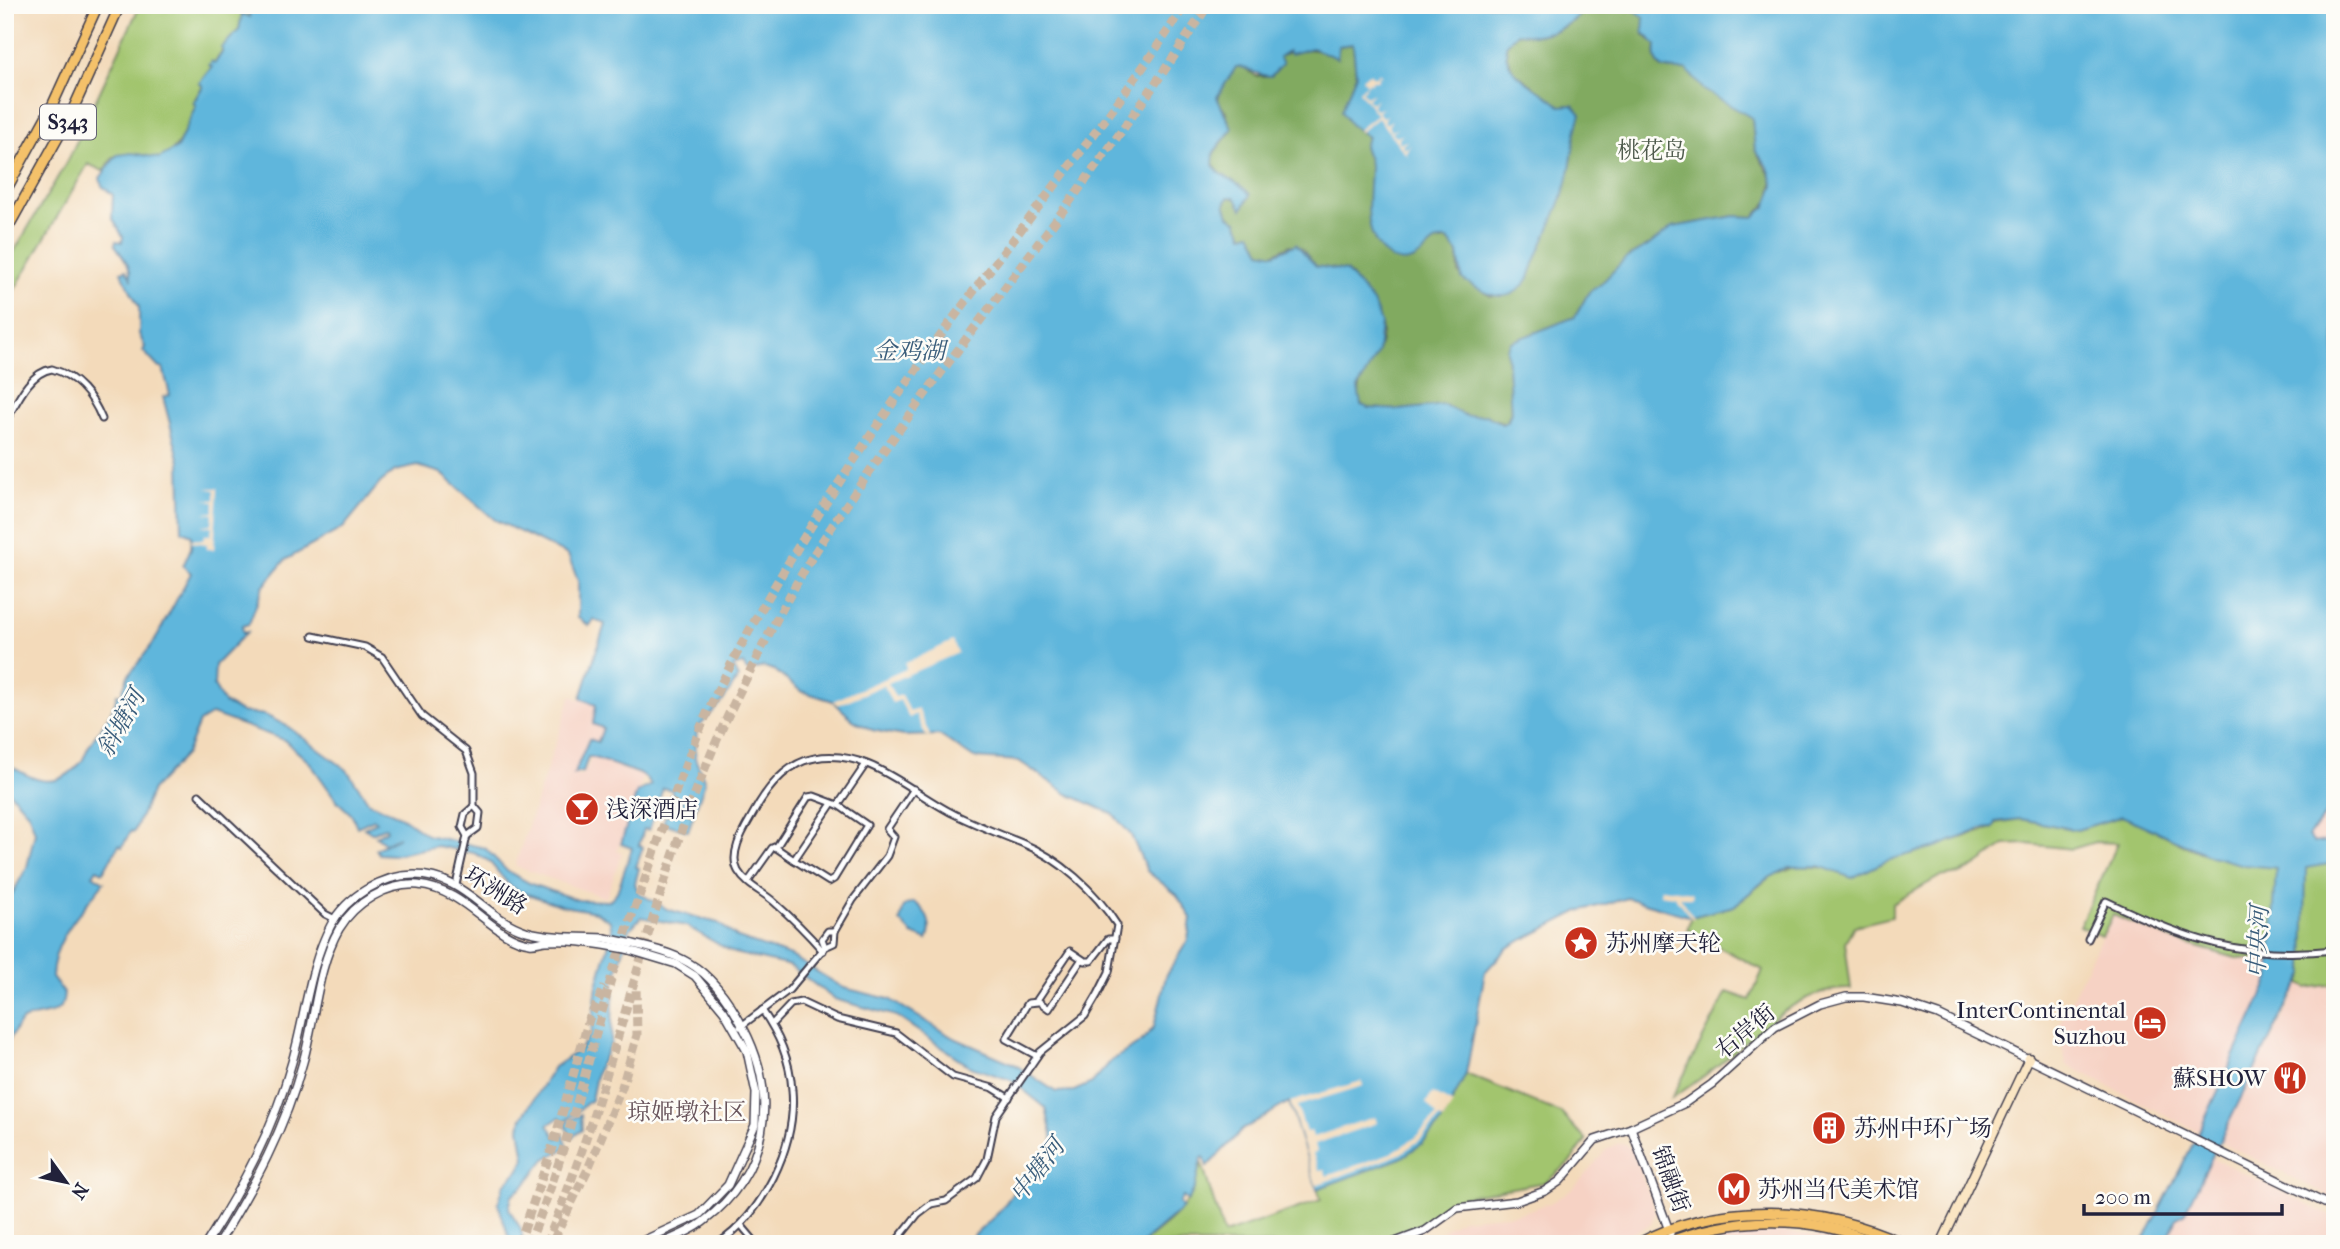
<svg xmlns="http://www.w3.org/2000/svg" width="2340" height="1249" font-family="'IM FELL French Canon','Noto Serif SC',serif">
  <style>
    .built { fill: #f6d2c4 }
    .green { fill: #a2c56e; stroke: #627454; stroke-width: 2 }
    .forest { fill: #81aa61; stroke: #52664e; stroke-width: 2 }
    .water { fill: #5fb6dc; stroke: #406c8c; stroke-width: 2; fill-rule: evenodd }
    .pier { fill: #f3daba }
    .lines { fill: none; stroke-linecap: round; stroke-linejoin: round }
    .primary-tunnel { stroke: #c9b5a1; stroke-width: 9; stroke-dasharray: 9 4.5; stroke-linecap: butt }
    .minor-casing { stroke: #413e4e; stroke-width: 9 }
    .tertiary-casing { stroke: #413e4e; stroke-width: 10 }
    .secondary-casing { stroke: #413e4e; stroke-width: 11 }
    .primary-casing { stroke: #413e4e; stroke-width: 12 }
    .minor { stroke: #fff; stroke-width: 5 }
    .tertiary { stroke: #fff; stroke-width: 7 }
    .secondary { stroke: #fbe6c3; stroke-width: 8 }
    .primary { stroke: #f4c16a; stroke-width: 9 }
    .tertiary-bridge-casing { stroke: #413e4e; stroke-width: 10; stroke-linecap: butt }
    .tertiary-bridge { stroke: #fff; stroke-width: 7 }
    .labels { text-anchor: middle; stroke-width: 5; stroke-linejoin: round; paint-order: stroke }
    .shield { fill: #fdfcf7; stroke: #646373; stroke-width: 2 }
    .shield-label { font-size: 21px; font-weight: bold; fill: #22223b }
    .park-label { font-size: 23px; fill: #4f5b4d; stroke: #fdfcf7 }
    .poi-label { font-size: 23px; fill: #22223b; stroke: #fdfcf7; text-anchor: start }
    .street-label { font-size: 23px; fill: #22223b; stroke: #fdfcf7 }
    .water-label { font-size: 24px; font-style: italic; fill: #3a5d7b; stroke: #fdfcf7 }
    .neighbourhood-label { font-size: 24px; fill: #69555c; stroke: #fdfcf7 }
  </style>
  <rect width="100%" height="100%" fill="#fdfcf7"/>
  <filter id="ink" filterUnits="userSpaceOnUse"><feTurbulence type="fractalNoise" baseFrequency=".0143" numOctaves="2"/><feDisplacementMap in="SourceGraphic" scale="14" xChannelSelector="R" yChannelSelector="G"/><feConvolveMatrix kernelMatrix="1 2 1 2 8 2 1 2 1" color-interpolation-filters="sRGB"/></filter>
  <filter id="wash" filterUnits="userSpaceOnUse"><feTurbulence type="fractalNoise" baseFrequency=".00686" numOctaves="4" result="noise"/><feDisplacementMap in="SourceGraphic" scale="28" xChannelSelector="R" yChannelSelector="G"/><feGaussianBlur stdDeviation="1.57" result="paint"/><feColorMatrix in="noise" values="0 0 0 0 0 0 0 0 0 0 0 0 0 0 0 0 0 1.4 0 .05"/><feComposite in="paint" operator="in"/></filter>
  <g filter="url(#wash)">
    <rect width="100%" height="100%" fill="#f3daba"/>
    <!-- built -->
    <g class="built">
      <polygon points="571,696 596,705 592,724 602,728 598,741 588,738 573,774 579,776 584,773 592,758 643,777 617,851 622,853 606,898 515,866"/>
      <polygon points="2330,809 2335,811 2335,840 2311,843 2309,834"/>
      <polygon points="2112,915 2197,947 2236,958 2271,961 2270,980 2259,1007 2199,1132 2067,1065 2057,1029"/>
      <polygon points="2300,984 2308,988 2335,984 2335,1199 2219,1141"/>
      <polygon points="1617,1144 1625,1144 1633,1152 1655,1211 1651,1224 1611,1244 1428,1244 1448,1227 1463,1219 1517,1214 1550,1203 1573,1189 1606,1150"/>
      <polygon points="2211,1157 2335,1218 2335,1244 2165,1244 2178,1217 2184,1214"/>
      <polygon points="1776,1232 1808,1235 1846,1244 1708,1244 1745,1235"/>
    </g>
    <!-- green -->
    <g class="green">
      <path d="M140 5H247L251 17 247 19 242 14 239 30 222 48 223 50 200 84 203 85 193 103 196 104C190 121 180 155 157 158 141 160 135 152 113 157L103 171 88 164 5 306V267L69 158Z"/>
      <path d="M2122 816C2143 822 2162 835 2181 844 2231 867 2281 871 2335 863V984L2308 988 2300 984 2304 975 2271 961 2236 958 2179 942 2113 915 2102 936 2079 926 2118 843 2095 842 2072 849 2027 844 2005 845 1975 866 1960 874 1939 877 1892 904V917L1854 926 1845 942 1851 989C1801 988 1764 1026 1729 1056 1711 1072 1692 1085 1672 1098L1727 992 1750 1000 1763 970 1687 930 1691 917 1734 906 1771 876 1797 866 1829 868 1852 878 1886 861 1994 828 1996 823 2021 819 2077 830Z"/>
      <path d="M1466 1074 1561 1113 1586 1140 1571 1161 1546 1182 1461 1197 1422 1224 1366 1244H1141C1160 1229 1183 1213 1193 1191 1198 1181 1195 1174 1202 1164L1224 1234 1321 1200 1315 1181 1443 1119Z"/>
    </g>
    <!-- forest -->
    <path class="forest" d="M1586 5C1608 5 1628 2 1644 17V35L1656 45C1652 73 1667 70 1687 70 1707 94 1730 99 1752 118L1755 150 1773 180 1770 200 1754 217 1735 216 1673 227 1648 246 1629 256 1600 285 1589 292 1575 317 1511 342 1507 349 1511 412 1506 423 1480 415 1466 416 1444 405 1399 410 1366 408 1360 403C1351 362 1412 349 1362 292 1356 285 1354 277 1346 271L1316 266 1301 248 1290 245 1271 255 1261 251 1251 233 1243 235 1237 221 1229 216 1225 204 1229 197 1237 199 1242 209 1250 195C1239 180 1220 180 1212 162L1214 153 1231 131 1226 111 1217 102 1219 92 1236 67 1242 66 1256 76H1271L1283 63 1279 57C1298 45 1317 48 1337 58L1338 46 1353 44 1356 75 1341 111 1350 124 1368 137 1364 145C1365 152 1370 159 1370 166 1370 197 1362 231 1387 255L1413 260 1434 242 1448 240 1458 253 1459 274 1490 296 1510 294 1525 284 1562 197 1571 163 1574 130 1580 116 1571 105 1560 106 1513 71 1507 57 1506 45 1517 33C1524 33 1528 35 1534 35 1553 34 1579 23 1586 5Z"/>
    <!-- water -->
    <g class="water">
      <path d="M247 5H1586C1579 22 1552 34 1534 35 1528 35 1524 33 1517 33L1506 45C1502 77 1542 88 1560 106L1573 105 1581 114C1573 136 1573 159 1567 182 1558 215 1539 245 1529 278 1508 309 1487 294 1462 279L1458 253 1448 240C1430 237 1427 255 1412 260 1402 264 1394 261 1386 255 1360 232 1370 195 1370 166 1370 158 1365 152 1364 145L1368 137 1350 124 1341 111 1356 75 1353 44 1338 46 1337 58 1312 48 1290 54 1288 51 1279 57 1283 63 1271 76C1254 76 1246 65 1236 67L1217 97C1218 101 1229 121 1232 129L1214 152 1213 165C1222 180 1241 181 1250 195L1242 209 1235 197H1228L1225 204 1229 216 1237 221 1243 235 1251 233 1261 251 1275 254 1296 244 1316 266 1346 271 1373 302 1381 323 1378 352 1358 388 1361 405 1369 408 1399 410 1444 405 1466 416 1486 415 1502 424 1508 421 1511 412 1507 349 1511 342 1575 317 1589 292 1600 285 1625 259 1648 246 1673 227 1735 216 1754 217 1766 207 1774 186 1768 167 1755 150 1752 118 1704 90 1687 70C1667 70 1653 73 1656 45L1643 32 1644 17 1626 5H2335V811L2330 809 2308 836 2314 843 2335 840V863L2306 868 2304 975 2281 1016 2184 1214 2177 1218 2165 1244H2142L2199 1132 2270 979 2276 868 2244 865 2211 856 2122 816 2077 830 2021 819 1996 822 1994 828 1982 829 1939 846 1886 861 1852 878 1819 866 1790 867 1765 880 1734 906 1691 917 1628 898 1579 911 1507 948 1485 972 1466 1074 1441 1123 1423 1143 1401 1158 1317 1189 1289 1102 1242 1130 1207 1167 1204 1157 1201 1159 1195 1187 1188 1201 1183 1197 1179 1203 1183 1208 1141 1244H965L999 1212 1018 1186 1052 1161 1055 1149 1046 1108 1011 1080 971 1067 896 1016 834 999 790 966 734 953 686 926 641 917 630 929 614 982 611 1043 597 1071 591 1100 564 1122 560 1117 548 1125 557 1138 563 1134 568 1147 545 1159 524 1186 512 1195 509 1209 521 1229 523 1241 511 1244 498 1203 504 1185 518 1171 525 1159 520 1128 522 1118 554 1067 580 1049 591 1033 597 985 612 933 610 921 596 912 563 906 521 892 508 884 489 861 474 853 437 846 393 855 379 854 376 849 399 837 385 843 376 836 387 830 386 827 372 833 364 828 376 822 374 819 357 827 352 815 337 801 310 763 284 740 212 714 199 722 186 754 152 790 134 832 131 831 122 847 119 845 103 872 97 869 93 875 104 882C82 911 53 938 52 977L64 993C63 1021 38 1011 21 1021L7 1043 5 1065V907L27 867 35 832 29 814 5 787V762C33 781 56 793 82 761 85 756 86 751 89 746 99 729 114 714 117 694L121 695 128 676 154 642 191 573 183 566 191 548 192 535 182 531 180 462 163 397 170 395 163 368H159L143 351 145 347 139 334V307L121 272 126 270 131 278C131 264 122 256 115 245L116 241 122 242 123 237 112 217 113 195 102 186 100 178 117 155 132 153 159 158 177 148 196 105 193 103 203 86 199 83 212 67 209 65 212 61 215 63 223 51 221 48 239 30 242 14 250 17ZM418 466 441 473 495 520 568 555 578 581V617L589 626 594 620 605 624 581 698 596 705 593 724 603 728 598 742 589 739 574 774 583 772 588 757H592L643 775 651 785 637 792 621 844 632 848 617 892 609 901 578 900 531 884 507 871 485 848 427 835 400 816 369 803 347 770 287 726 265 715 241 712 224 703 214 686 215 665 247 632 243 633 242 626 249 624 263 587 285 560 343 528 380 483 395 471ZM743 664 747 671 764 667 774 670 801 691 833 701 853 720 872 730 903 736 939 735 974 758 1019 761 1068 794 1113 814 1131 835 1147 871 1177 895 1191 918 1188 940 1166 976 1154 1027 1141 1042 1111 1061 1092 1083 1074 1091 1056 1092 1014 1064 952 1037 889 999 844 988 791 956 738 938 718 923 669 910 639 893 635 884 639 868 636 867 643 847 639 845 644 829 649 830 663 788 672 790V796L683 800 678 812 668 809 663 823 688 831 705 782 695 758 697 729 723 701 738 678 733 667Z"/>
      <path d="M914 902C927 910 934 926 927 940L912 934 900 921 904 906Z"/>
      <polygon points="581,1114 582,1130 571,1138 565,1124"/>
    </g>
    <!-- pier -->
    <g class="pier">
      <polygon points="1369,73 1374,77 1379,73 1382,77 1378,75 1378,80 1372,80 1372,84 1369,82 1362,92 1366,96 1373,94 1367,99 1371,103 1377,99 1372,105 1376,110 1383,108 1378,112 1382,117 1388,115 1383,119 1386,124 1392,120 1388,126 1391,131 1398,128 1392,133 1396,137 1403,135 1398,139 1400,143 1408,141 1402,145 1404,149 1411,145 1406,151 1408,157 1378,118 1360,132 1358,130 1377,115 1359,91 1367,84 1362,79"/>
      <polygon points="206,488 218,488 214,549 207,549 207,544 192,542 192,539 203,540 204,535 211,535 212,526 201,526 212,524 213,514 203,513 214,512 214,502 205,499 215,500 215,490"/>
      <polygon points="953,641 958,653 888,683 895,697 902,695 910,712 918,709 930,736 926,736 916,714 909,718 900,700 892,703 883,685 838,705 833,701 906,669 905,663"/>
      <polygon points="1661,888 1692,892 1693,897 1679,897 1694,918 1692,919 1674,896 1660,894"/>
      <polygon points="1362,1081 1363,1086 1297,1106 1306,1132 1311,1131 1313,1137 1375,1117 1377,1123 1315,1144 1317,1152 1313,1154 1319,1170 1324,1169 1327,1176 1391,1153 1415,1138 1437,1116 1426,1103 1433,1093 1453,1104 1443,1120 1440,1118 1420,1140 1400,1154 1316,1185 1290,1102"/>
    </g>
  </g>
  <g filter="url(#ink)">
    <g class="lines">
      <!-- primary-tunnel -->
      <g class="primary-tunnel">
        <polyline points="554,1239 588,1169 622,1087 637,1035 636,986"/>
        <polyline points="519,1244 554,1142 589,1019 605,987"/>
        <path d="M529 1244C566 1155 587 1064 613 972 624 936 638 900 650 865 670 807 690 747 717 692 772 582 840 478 911 377 999 251 1101 135 1185 5"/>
        <path d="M546 1244C624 1062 652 863 742 687 766 639 792 588 821 543 942 358 1088 191 1208 5"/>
      </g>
      <!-- minor casing -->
      <g class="minor-casing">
        <g id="minor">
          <path d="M5 423C16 404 29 372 52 369 77 376 93 397 102 419"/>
          <polyline points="313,636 365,647 382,657 422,716 466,751 474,773 474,806 480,813 478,828 467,836"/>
          <polyline points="199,795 325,914 335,919"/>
          <polyline points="775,847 794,860 831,805"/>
          <polyline points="794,860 829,882 834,879 867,825 838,805"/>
          <polyline points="748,882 772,848 777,846 808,797 814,796 838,805 866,764"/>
          <polyline points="456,885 467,836 462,827 465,814 474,806"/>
          <path d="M2088 939 2106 901C2187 940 2243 960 2335 950"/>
          <polyline points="825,947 822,939 828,931 835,931"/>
          <path d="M823 951C808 934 791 917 774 902 763 892 746 885 738 871 728 853 745 828 754 812 767 788 786 763 815 758 868 748 910 792 954 814 976 825 999 834 1022 843 1059 858 1096 892 1117 925L1109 972 1098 994 1085 1016 1040 1052 996 1116 987 1159 977 1178 946 1201 931 1204 918 1214 894 1244"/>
          <polyline points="1082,959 1049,1009 1037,1000 1070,951 1085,961 1091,961 1108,939 1115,939"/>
          <polyline points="772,1024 791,1004 801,1002 837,1019 896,1033 953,1077 993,1088 1009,1098"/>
          <polyline points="740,1027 789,990 825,947 834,943 835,931 853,900 887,856 894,837 887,829 914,789"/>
          <polyline points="1037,1056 1006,1039 1028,1003 1038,1002"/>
          <polyline points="741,1225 757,1244"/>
          <path d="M717 1244C763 1214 797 1146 792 1090 790 1059 779 1035 762 1010"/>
        </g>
      </g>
      <!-- tertiary casing -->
      <g class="tertiary-casing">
        <g id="tertiary">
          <path d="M629 943C650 948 670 952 689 963 712 976 731 1004 743 1027 780 1097 768 1173 703 1222 690 1232 675 1237 660 1244"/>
          <polyline points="626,949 676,964 695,976 724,1011 747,1051 756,1093 755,1125 728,1185 699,1215 636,1244"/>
          <polyline points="1631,1128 1670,1233"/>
          <path d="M206 1244C242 1187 274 1128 292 1062 305 1018 309 966 331 925 346 897 382 875 414 875 465 875 484 918 526 931 551 938 579 937 605 938"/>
          <path d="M218 1244C254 1186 285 1129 303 1062 315 1020 317 967 339 929 355 902 387 883 418 885 468 890 491 938 530 943 535 944 541 941 546 941 564 940 586 942 604 945"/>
          <polyline points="1390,1244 1425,1231 1457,1208 1517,1201 1545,1191 1560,1181 1595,1140 1631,1128 1685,1103 1712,1084 1775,1027 1820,1004 1846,997 1864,997 1902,1003 1938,1015 2335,1208"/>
        </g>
      </g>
      <!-- secondary casing -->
      <g class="secondary-casing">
        <polyline id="secondary" points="1941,1244 2029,1058"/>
      </g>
      <!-- primary casing -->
      <g class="primary-casing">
        <g id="primary">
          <polyline points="5,192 52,106 98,5"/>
          <polyline points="5,233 70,116 120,5"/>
          <polyline points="5,1241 9,1244"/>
          <path d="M1637 1244C1721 1199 1820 1205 1905 1244"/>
          <path d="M1663 1244C1731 1216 1810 1213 1878 1244"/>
        </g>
      </g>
      <!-- minor -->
      <use href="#minor" class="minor"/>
      <!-- tertiary -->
      <use href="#tertiary" class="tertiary"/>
      <!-- secondary -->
      <use href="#secondary" class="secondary"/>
      <!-- primary -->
      <use href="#primary" class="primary"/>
      <!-- tertiary-bridge casing -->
      <g class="tertiary-bridge-casing">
        <g id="tertiary-bridge">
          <polyline points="605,938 629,943"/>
          <polyline points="604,945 626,949"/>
        </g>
      </g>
      <!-- tertiary-bridge -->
      <use href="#tertiary-bridge" class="tertiary-bridge"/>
    </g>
  </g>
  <!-- icons -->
  <defs>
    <g id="bar-disc" transform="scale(1.75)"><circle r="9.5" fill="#c8321e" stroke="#fdfcf7"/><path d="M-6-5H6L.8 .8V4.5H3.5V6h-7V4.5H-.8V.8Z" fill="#fff"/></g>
    <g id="sight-disc" transform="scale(1.75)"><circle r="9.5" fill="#c8321e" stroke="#fdfcf7"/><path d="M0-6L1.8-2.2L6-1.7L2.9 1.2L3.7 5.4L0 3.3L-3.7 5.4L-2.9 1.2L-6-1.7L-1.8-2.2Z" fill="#fff"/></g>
    <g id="hotel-disc" transform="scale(1.75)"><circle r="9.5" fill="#c8321e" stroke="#fdfcf7"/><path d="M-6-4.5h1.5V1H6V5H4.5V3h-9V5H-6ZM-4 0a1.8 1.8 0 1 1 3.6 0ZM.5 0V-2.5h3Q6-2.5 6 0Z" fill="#fff"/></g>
    <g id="restaurant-disc" transform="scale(1.75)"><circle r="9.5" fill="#c8321e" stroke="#fdfcf7"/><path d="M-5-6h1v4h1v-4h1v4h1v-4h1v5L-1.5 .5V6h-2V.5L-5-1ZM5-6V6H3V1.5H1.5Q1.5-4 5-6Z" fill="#fff"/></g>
    <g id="building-disc" transform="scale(1.75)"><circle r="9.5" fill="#c8321e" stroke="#fdfcf7"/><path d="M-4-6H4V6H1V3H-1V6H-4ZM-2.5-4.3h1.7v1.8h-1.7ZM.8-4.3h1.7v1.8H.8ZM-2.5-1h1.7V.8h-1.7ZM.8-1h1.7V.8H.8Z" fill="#fff"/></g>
    <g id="metro-disc" transform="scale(1.75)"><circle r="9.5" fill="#c8321e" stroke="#fdfcf7"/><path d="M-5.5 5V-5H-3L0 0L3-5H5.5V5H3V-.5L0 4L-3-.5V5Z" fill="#fff"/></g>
  </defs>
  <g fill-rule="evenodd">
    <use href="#bar-disc" x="582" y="809"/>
    <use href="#sight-disc" x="1581" y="943"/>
    <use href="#hotel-disc" x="2150" y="1023"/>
    <use href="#restaurant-disc" x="2290" y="1078"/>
    <use href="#building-disc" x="1829" y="1128"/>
    <use href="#metro-disc" x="1734" y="1189"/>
  </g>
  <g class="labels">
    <!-- shield labels -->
    <rect class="shield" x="40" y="104.5" width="56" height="35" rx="5"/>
    <g class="shield-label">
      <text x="68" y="129">S343</text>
    </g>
    <!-- park labels -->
    <g class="park-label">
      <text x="1652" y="158">桃花岛</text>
    </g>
    <!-- poi labels -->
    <g class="poi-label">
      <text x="606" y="817">浅深酒店</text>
      <text x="1606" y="951">苏州摩天轮</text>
      <text x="2126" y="1018" text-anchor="end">InterContinental<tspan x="2126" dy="26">Suzhou</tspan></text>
      <text x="2266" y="1086" text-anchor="end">蘇SHOW</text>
      <text x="1854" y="1136">苏州中环广场</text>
      <text x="1758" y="1197">苏州当代美术馆</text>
    </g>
    <!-- street labels -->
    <g class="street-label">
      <text transform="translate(496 890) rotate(32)" y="8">环洲路</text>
      <text transform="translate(1745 1031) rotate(-40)" y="8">右岸街</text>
      <text transform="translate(1671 1179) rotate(70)" y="8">锦融街</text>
    </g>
    <!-- water labels -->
    <g class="water-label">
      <text x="909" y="359">金鸡湖</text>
      <text transform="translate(121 723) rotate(-61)" y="8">斜塘河</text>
      <text transform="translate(2258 942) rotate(-87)" y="8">中央河</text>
      <text transform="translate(1037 1170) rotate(-52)" y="8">中塘河</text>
    </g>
    <!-- neighbourhood labels -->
    <g class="neighbourhood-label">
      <text x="687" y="1120">琼姬墩社区</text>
    </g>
  </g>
  <!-- margin -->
  <rect width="2340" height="1249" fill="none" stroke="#fdfcf7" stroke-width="28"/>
  <!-- north arrow -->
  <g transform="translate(66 1182) rotate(123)" stroke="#fdfcf7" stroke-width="5" paint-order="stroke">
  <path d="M0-5L12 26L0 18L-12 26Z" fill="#22223b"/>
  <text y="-10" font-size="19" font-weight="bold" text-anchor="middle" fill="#22223b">N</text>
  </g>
  <!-- scale -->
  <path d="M2084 1204v10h198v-10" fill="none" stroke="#22223b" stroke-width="3.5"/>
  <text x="2095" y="1204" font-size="21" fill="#22223b" stroke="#fdfcf7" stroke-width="5" paint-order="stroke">200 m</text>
</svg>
